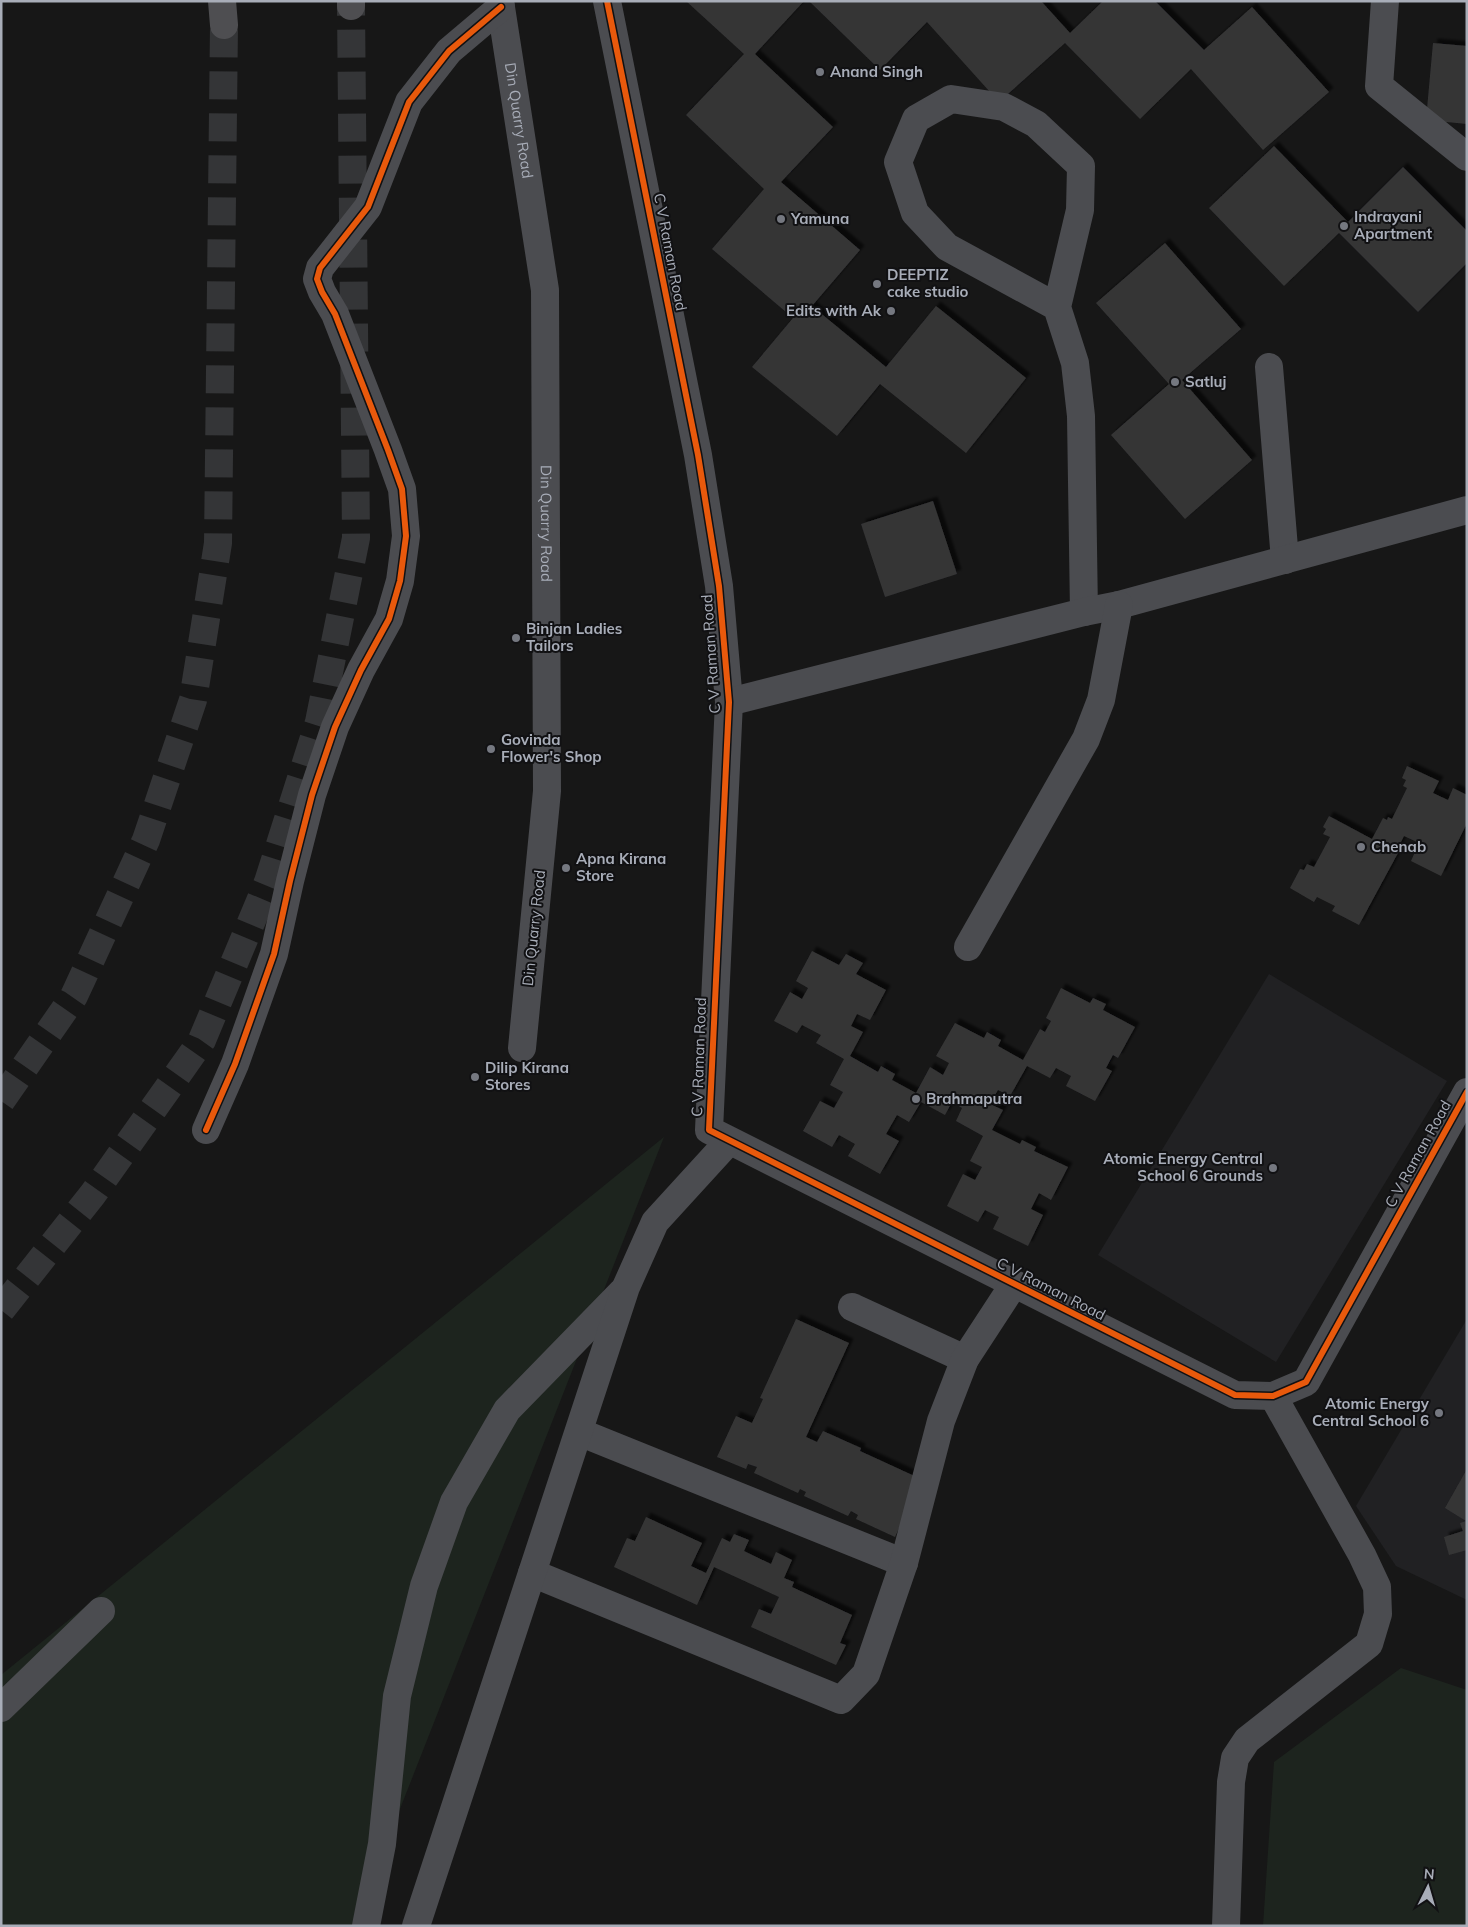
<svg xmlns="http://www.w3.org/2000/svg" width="1468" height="1927" font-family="Mulish,sans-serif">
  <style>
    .built { fill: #212123 }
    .green { fill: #1d241e }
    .building { fill: #353536; filter: url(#shadow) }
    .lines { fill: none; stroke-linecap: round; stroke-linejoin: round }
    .highway-tunnel { stroke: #343537; stroke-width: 28; stroke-dasharray: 28 14; stroke-linecap: butt }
    .minor { stroke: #4b4c50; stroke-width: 28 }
    .highway { stroke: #4e4e51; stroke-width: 28 }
    .cycleway-casing { stroke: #111113; stroke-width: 9 }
    .cycleway { stroke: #e8590c; stroke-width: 6 }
    .poi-dot { fill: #757880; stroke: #111113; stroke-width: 2 }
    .labels { text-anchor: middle; stroke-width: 4; stroke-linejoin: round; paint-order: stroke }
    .poi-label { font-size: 15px; font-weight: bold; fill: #a8adb8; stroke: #111113; text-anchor: start }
    .street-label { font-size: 15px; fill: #a8adb8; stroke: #111113 }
  </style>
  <defs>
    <filter id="shadow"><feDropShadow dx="4.5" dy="-4.5" stdDeviation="1" flood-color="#0009"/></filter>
  </defs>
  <rect width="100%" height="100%" fill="#171717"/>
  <!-- built -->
  <g class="built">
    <polygon points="1269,974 1447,1081 1276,1362 1098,1255"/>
    <polygon points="1467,1319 1467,1600 1396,1566 1356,1506"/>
  </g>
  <!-- green -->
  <g class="green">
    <polygon points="664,1137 354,1926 1,1926 1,1675"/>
    <polygon points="1401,1668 1467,1690 1467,1926 1263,1926 1274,1762"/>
  </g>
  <!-- building -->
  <g class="building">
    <polygon points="686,1 804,1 755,54 833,127 781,182 860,250 812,306 886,367 936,306 1026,378 966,453 880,384 837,436 752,367 793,318 712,249 764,189 686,115 744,54"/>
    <polygon points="809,1 1041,1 1070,33 1103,1 1155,1 1204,50 1252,7 1329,92 1263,150 1191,69 1140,119 1065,43 999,102 927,22 880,70"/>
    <polygon points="1433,43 1467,46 1467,124 1426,120"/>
    <polygon points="1274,146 1348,222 1403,167 1467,231 1467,263 1418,312 1339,233 1284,286 1209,208"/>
    <polygon points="1165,243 1241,329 1182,380 1252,460 1185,519 1111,435 1169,384 1096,303"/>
    <polygon points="933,501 957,574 885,597 861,524"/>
    <polygon points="1407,766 1439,781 1433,793 1448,800 1453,788 1467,795 1467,823 1441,876 1411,861 1419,843 1404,836 1396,852 1398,853 1359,925 1332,911 1335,906 1317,897 1314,902 1290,888 1300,869 1304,870 1307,864 1314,867 1330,837 1323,834 1326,829 1323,827 1329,816 1372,839 1383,818 1387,820 1388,817 1392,819 1407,788 1403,786 1406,780 1402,778"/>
    <polygon points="812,951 839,965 846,954 863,963 856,974 886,990 870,1020 857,1014 851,1026 863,1032 850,1056 878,1072 881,1066 895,1074 892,1080 916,1093 930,1067 943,1075 949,1063 936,1056 955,1023 984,1038 987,1032 1001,1040 998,1046 1023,1060 1040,1029 1045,1032 1051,1021 1046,1018 1061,988 1090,1003 1093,998 1106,1004 1103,1010 1135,1027 1118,1058 1113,1055 1106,1068 1112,1071 1095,1101 1066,1086 1071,1076 1056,1068 1050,1078 1027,1066 1010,1096 998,1090 990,1104 1003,1110 992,1130 1020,1144 1022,1140 1036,1147 1034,1151 1068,1167 1051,1200 1039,1193 1031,1209 1043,1215 1028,1246 993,1229 999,1217 985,1210 978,1222 947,1206 963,1174 975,1180 982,1167 970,1161 983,1136 956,1121 962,1108 952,1102 945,1115 921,1102 909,1122 897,1115 886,1134 899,1141 880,1174 848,1156 855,1144 839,1135 832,1147 803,1131 820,1101 834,1108 843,1092 830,1085 844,1059 816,1043 821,1035 802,1025 797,1033 774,1021 790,992 802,999 808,988 796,981"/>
    <polygon points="796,1319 849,1343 806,1437 817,1442 823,1431 861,1448 860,1451 921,1479 895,1537 856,1519 858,1515 851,1511 848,1516 804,1496 806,1492 800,1489 798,1493 754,1473 757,1467 748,1464 746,1469 717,1457 736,1416 752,1423 763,1399 760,1398"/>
    <polygon points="1467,1469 1467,1550 1449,1555 1444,1537 1463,1531 1460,1523 1466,1521 1445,1508"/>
    <polygon points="646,1517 702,1543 691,1566 706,1573 722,1538 730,1542 734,1534 749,1540 744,1551 771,1564 776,1552 792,1560 784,1578 794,1582 792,1587 852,1615 840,1643 846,1645 836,1665 751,1627 759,1609 771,1614 779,1597 714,1567 697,1605 614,1567 627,1538 635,1541"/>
  </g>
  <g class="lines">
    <!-- highway-tunnel -->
    <g class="highway-tunnel">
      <polyline points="1,1101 74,996 146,840 193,700 218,543 224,25"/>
      <polyline points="1,1310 93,1194 202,1040 268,882 319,722 356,538 351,6"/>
    </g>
    <!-- minor -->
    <g class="minor">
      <path id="s1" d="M500 1 545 290 547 791 522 1048"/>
      <polyline points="607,1 698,455 719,586 729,702 709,1130 1235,1395 1273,1396 1306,1382 1467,1092"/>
      <polyline points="1385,1 1379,86 1467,157"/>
      <polyline points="1057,307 1080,210 1081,166 1036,124 1004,107 951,99 916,119 898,162 915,213 947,247 1057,307 1075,363 1081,416 1084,612"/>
      <polyline points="1269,367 1285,560"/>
      <polyline points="729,702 1084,612 1119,605 1467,510"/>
      <polyline points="968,947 1086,739 1101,700 1119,605"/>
      <polyline points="206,1130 235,1064 274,954 290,881 312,795 335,727 361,670 389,619 400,581 406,536 402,489 388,450 335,314 322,292 317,279 320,268 368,207 409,102 449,51 501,7"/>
      <polyline points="852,1307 965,1359"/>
      <polyline points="579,1432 904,1563"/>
      <polyline points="532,1573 841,1700 866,1674 904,1563 941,1421 965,1359 1014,1284"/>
      <polyline points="1,1708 101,1611"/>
      <polyline points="366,1926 382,1844 397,1696 424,1586 454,1502 507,1410 622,1292"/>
      <polyline points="416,1926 626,1287 655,1222 729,1141"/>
      <polyline points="1226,1926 1231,1782 1235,1758 1247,1740 1369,1644 1378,1614 1377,1587 1362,1555 1273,1396"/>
    </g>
    <!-- highway -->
    <g class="highway">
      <polyline points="222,1 224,25"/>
      <polyline points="351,1 351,6"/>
    </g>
    <!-- cycleway casing -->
    <g class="cycleway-casing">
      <g id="cycleway">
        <polyline points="607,1 698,455 719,586 729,702 709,1130 1235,1395 1273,1396 1306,1382 1467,1092"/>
        <polyline points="206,1130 235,1064 274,954 290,881 312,795 335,727 361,670 389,619 400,581 406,536 402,489 388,450 335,314 322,292 317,279 320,268 368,207 409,102 449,51 501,7"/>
      </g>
    </g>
    <!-- cycleway -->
    <use href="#cycleway" class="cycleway"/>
  </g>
  <!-- markers -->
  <g class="poi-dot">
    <circle cx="820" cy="72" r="5"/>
    <circle cx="781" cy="219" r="5"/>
    <circle cx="1344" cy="226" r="5"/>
    <circle cx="877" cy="284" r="5"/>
    <circle cx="891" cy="311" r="5"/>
    <circle cx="1175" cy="382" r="5"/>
    <circle cx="516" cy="638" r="5"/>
    <circle cx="491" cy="749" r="5"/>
    <circle cx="1361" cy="847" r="5"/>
    <circle cx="566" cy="868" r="5"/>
    <circle cx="475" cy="1077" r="5"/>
    <circle cx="916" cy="1099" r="5"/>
    <circle cx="1273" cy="1168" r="5"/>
    <circle cx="1439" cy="1413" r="5"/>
  </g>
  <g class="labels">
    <!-- poi labels -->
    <g class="poi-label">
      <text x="830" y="77">Anand Singh</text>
      <text x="1354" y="222">Indrayani<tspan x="1354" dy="17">Apartment</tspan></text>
      <text x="791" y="224">Yamuna</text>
      <text x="887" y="280">DEEPTIZ<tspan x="887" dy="17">cake studio</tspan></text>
      <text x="881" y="316" text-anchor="end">Edits with Ak</text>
      <text x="1185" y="387">Satluj</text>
      <text x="526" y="634">Binjan Ladies<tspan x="526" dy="17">Tailors</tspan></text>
      <text x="501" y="745">Govinda<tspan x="501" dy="17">Flower's Shop</tspan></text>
      <text x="1371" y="852">Chenab</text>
      <text x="576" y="864">Apna Kirana<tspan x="576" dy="17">Store</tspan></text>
      <text x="485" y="1073">Dilip Kirana<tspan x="485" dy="17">Stores</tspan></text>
      <text x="926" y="1104">Brahmaputra</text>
      <text x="1263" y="1164" text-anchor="end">Atomic Energy Central<tspan x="1263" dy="17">School 6 Grounds</tspan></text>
      <text x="1429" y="1409" text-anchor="end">Atomic Energy<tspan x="1429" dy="17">Central School 6</tspan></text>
    </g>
    <!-- street labels -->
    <g class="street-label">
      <text dy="5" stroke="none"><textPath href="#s1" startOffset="121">Din Quarry Road</textPath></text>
      <text transform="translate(670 252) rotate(79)" y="5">C V Raman Road</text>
      <text dy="5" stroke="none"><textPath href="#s1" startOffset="526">Din Quarry Road</textPath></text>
      <text transform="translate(711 654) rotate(-94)" y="5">C V Raman Road</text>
      <text transform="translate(534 928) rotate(-84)" y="5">Din Quarry Road</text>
      <text transform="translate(699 1057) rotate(-88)" y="5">C V Raman Road</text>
      <text transform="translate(1418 1154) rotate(-61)" y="5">C V Raman Road</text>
      <text transform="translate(1051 1289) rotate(27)" y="5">C V Raman Road</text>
    </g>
  </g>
  <!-- border -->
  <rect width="1468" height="1927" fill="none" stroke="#a8adb8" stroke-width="5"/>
  <!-- north arrow -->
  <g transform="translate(1428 1887) rotate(5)" stroke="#111113" stroke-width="4" paint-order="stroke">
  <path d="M0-4L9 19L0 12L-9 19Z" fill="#a8adb8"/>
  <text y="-8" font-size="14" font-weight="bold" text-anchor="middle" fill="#a8adb8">N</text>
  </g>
</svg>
